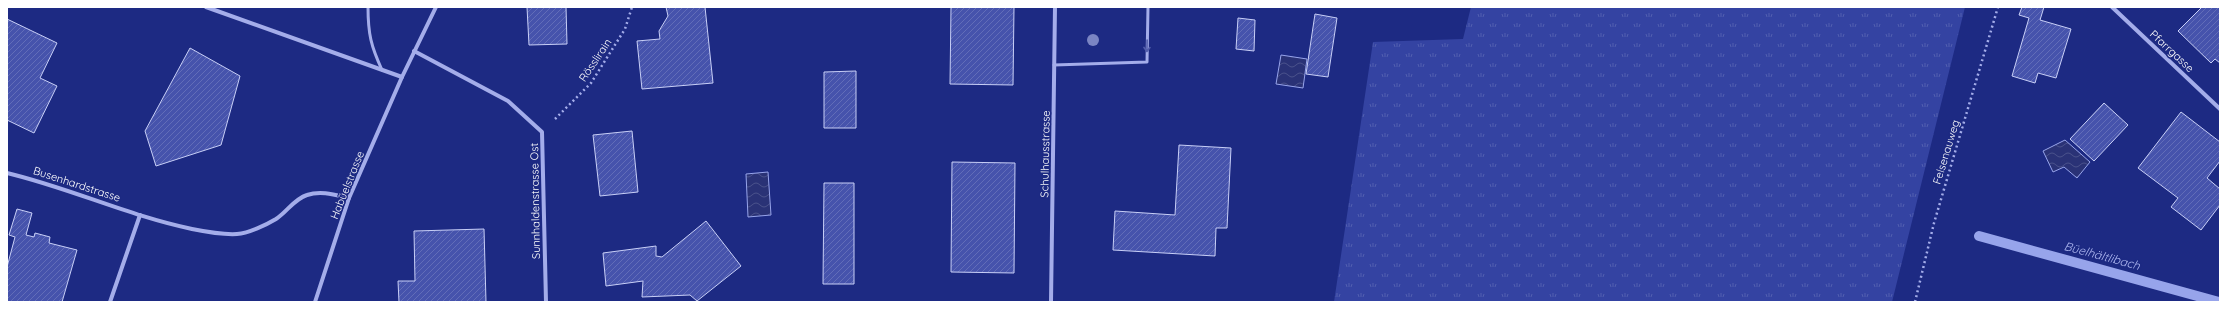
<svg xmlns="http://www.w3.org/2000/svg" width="2227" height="309" font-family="Quicksand,sans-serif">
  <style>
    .grass { fill: url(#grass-tufts) }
    .water { fill: url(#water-waves); stroke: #97a4eb }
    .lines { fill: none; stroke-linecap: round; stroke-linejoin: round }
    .stream { stroke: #97a4eb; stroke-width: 10 }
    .building { fill: url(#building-hatch); stroke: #c8cff7 }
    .path { stroke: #a4adea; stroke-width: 2.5; stroke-dasharray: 2 3; stroke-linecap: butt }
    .lane { stroke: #a4adea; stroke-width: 3 }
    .street { stroke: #a4adea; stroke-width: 4 }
    .tree { fill: #7b85c3 }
    .oneway { stroke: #535eac }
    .labels { text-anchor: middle; stroke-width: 3; stroke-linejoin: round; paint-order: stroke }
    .street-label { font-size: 11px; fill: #fff; stroke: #1d2a83 }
    .water-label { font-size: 12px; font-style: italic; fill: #afb8f1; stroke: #1d2a83 }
  </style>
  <defs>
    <pattern id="grass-tufts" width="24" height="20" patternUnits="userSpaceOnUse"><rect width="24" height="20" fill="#3443a2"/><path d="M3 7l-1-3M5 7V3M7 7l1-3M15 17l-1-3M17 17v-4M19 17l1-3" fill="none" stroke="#525fb0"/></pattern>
    <pattern id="water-waves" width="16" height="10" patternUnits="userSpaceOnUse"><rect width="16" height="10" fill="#2a3276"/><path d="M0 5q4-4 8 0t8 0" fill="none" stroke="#4a518b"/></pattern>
    <pattern id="building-hatch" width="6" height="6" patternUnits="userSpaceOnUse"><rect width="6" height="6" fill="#4653ac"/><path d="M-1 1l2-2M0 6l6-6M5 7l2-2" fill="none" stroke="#626db8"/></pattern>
  </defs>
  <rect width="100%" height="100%" fill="#1d2a83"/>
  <!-- grass -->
  <polygon class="grass" points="1471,7 1965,7 1892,302 1334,302 1373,42 1463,39"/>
  <!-- water -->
  <g class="water">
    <polygon points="1281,55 1307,59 1303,88 1276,84"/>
    <polygon points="2065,140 2090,162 2077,178 2064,167 2053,172 2043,151"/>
    <polygon points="768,172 771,215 748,217 746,174"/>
  </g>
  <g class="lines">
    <!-- stream -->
    <polyline class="stream" points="1979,236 2219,302"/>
  </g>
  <!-- building -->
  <g class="building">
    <polygon points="527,7 566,7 567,44 529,45"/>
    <polygon points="666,7 705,7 713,83 642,89 637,41 660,39 659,31 668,16"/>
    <polygon points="951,7 1014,7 1013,85 950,84"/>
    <polygon points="2022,7 2044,7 2040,20 2071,29 2056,78 2038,73 2035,83 2012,76 2029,18 2019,15"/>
    <polygon points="2202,7 2220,7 2220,63 2215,59 2211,63 2178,31"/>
    <polygon points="1315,14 1337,18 1328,77 1306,74"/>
    <polygon points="1238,18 1255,20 1254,51 1236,49"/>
    <polygon points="7,19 57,43 40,78 57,86 34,133 7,120"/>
    <polygon points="190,48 240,76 221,145 156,166 145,131"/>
    <polygon points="856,71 856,128 824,128 824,72"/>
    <polygon points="2104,103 2128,125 2094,161 2070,139"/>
    <polygon points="2181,112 2220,142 2220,161 2207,178 2220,189 2220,205 2201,230 2171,207 2178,198 2138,168"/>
    <polygon points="632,131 638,192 600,196 593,135"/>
    <polygon points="1179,145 1231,148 1227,228 1216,228 1215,256 1113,250 1115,211 1175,215"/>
    <polygon points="952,162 1015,163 1014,273 951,272"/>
    <polygon points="824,183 854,183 854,284 823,284"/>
    <polygon points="17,209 32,213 26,235 34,237 35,233 50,237 49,243 77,250 62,302 7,302 7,267 15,237 9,235"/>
    <polygon points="706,221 741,266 697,301 690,295 642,297 643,281 606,286 603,253 656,246 656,256 662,257"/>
    <polygon points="484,229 486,302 399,302 398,281 415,281 414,231"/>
  </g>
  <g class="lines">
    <!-- path -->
    <g class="path">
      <polyline points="555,119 591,83 625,29 632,7"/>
      <polyline points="1915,302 1934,223 1998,7"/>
    </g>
    <!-- lane -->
    <g class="lane">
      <path d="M368 7C368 34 371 46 382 70"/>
      <polyline points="1054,65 1147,62 1148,7"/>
    </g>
    <!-- street -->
    <g class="street">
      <polyline points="206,7 402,77"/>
      <polyline points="2112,7 2220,109"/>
      <polyline points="414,51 508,101 542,132 546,302"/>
      <path d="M7 173C70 188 129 216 192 229 207 232 222 235 237 234 249 233 266 225 276 219 287 212 294 199 307 195 321 190 336 195 349 198"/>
      <polyline points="110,302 140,215"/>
      <polyline points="315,302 349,198 402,77 436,7"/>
      <polyline points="1051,302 1055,7"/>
    </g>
  </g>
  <!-- trees -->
  <circle class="tree" cx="1093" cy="40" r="6"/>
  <!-- one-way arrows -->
  <defs><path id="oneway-shaft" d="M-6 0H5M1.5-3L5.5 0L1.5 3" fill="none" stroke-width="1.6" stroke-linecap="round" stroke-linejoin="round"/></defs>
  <use class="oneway" href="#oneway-shaft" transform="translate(1147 46) rotate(91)"/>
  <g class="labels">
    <!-- street labels -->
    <g class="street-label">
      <text transform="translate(2172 51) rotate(43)" y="4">Pfarrgasse</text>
      <text transform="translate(595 60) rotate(-56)" y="4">Rösslirain</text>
      <text transform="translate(1946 152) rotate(-73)" y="4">Felsenauweg</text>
      <text transform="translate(1045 154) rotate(-89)" y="4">Schulhausstrasse</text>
      <text transform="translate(77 184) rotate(18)" y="4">Busenhardstrasse</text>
      <text transform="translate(347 185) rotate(-68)" y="4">Habüelstrasse</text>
      <text transform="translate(535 201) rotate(-91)" y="4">Sunnhaldenstrasse Ost</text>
    </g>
    <!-- water labels -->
    <g class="water-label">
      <text transform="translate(2102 256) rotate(15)" y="4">Büelhältlibach</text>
    </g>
  </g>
  <!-- border -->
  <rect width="2227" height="309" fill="none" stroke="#ffffff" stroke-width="16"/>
</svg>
